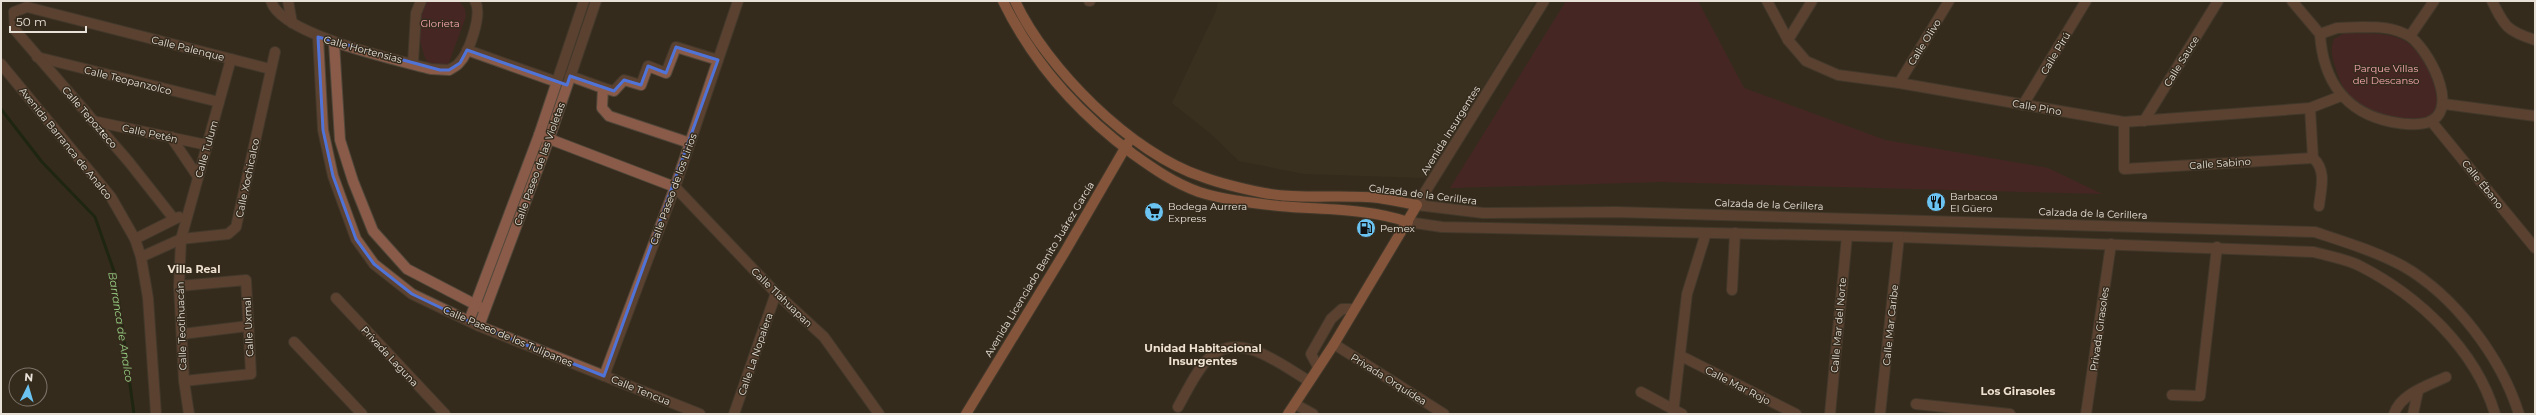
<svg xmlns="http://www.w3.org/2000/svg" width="2536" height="415" font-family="Montserrat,sans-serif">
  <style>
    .built { fill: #423522 }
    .green { fill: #5b202c }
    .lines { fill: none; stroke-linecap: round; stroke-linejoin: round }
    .stream { stroke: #031d00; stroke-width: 3 }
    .minor-casing { stroke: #51483b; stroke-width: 12 }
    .major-casing { stroke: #51483b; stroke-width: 12 }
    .minor { stroke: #895b48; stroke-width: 10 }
    .major { stroke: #e5865f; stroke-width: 10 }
    .marked { fill: none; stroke: #5073d8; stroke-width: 3; stroke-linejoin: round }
    .labels { text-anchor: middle; stroke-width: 3; stroke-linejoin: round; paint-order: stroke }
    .park-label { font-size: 10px; fill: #fbaab4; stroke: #352b1d }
    .street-label { font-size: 10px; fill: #e7e1d8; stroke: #352b1d }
    .poi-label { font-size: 10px; fill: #e7e1d8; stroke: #352b1d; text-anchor: start }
    .neighbourhood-label { font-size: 11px; font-weight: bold; fill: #eee1d0; stroke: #352b1d }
    .water-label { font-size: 11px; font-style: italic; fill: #98d184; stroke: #352b1d }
  </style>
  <rect width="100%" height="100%" fill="#352b1d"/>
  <!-- built -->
  <polygon class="built" points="1218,1 1536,1 1427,178 1304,174 1239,161 1211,134 1172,103 1216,11"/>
  <!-- green -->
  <g class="green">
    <path d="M428 1H459L465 9 466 16 448 65H430C423 60 417 29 418 20 418 13 423 5 428 1Z"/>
    <polygon points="1566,1 1698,1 1744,88 1885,140 2048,168 2102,194 1661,182 1450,188"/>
    <path d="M2345 33C2362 34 2383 32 2398 38 2421 45 2431 76 2440 94 2443 128 2399 122 2378 114 2369 111 2357 102 2350 96 2342 88 2338 76 2335 66 2332 56 2330 49 2334 39Z"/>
  </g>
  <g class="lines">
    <!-- stream -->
    <polyline class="stream" points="1,109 42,162 95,217 115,274 134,414"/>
    <!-- minor casing -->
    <g class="minor-casing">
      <g id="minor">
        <path d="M271 1C281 35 398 60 431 69L449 70C452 68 457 66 459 63 469 53 483 14 475 1"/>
        <polyline points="288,1 292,23"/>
        <polyline points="1089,1 1090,1"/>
        <path d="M1544 1 1417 205 1483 213 1616 212 2315 232C2345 242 2375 251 2403 266 2455 296 2501 357 2519 414"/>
        <polyline points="1767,1 1788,40 1806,61 1838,75 1899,83 2124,122 2310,108 2341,96"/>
        <polyline points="2292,1 2320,34"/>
        <path d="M2492 1C2505 27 2507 31 2535 40"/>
        <path d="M2362 27C2379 27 2393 27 2409 36 2427 47 2460 107 2431 121 2421 126 2403 124 2392 122 2345 113 2323 80 2320 34L2337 28Z"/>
        <polyline points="2410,36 2434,1"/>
        <polyline points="318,37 323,130 333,176 356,239 374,264 412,294 479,326 700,414"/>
        <polyline points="1788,40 1812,1"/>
        <polyline points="334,42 340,140 353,181 373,231 407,269 480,307"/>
        <polyline points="467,50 557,82"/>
        <polyline points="37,57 219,102"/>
        <polyline points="413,63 416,13 421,1"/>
        <polyline points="1,64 111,197 135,239 141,257 148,298 156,414"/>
        <polyline points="570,76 603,88 602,108 609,116 690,143"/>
        <polyline points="1899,83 1949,1"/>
        <polyline points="603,88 614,91 624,80 641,85 648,66 666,73 676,47 718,60"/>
        <polyline points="2444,104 2535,116"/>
        <polyline points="2023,105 2086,1"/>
        <polyline points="2310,108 2313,158"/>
        <polyline points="93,121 207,145"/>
        <polyline points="2144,121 2218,1"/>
        <polyline points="2431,121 2535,248"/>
        <polyline points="2124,122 2124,169 2313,158"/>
        <polyline points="539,135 675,187 776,293 824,337 879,414"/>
        <polyline points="171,137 198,177"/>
        <path d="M2313 158C2327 170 2321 189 2319 206"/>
        <polyline points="174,219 129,162 15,30 14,12 27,7 270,69"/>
        <path d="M1408 222 1442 227 1899 237 2314 252C2328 256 2347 259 2360 266 2419 296 2476 350 2495 414"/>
        <polyline points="135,239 179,217"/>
        <polyline points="141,257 181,239 228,234 236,227 275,52"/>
        <polyline points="179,286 246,280 251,374 184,381"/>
        <polyline points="1732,290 1735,233"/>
        <polyline points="336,298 445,414"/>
        <polyline points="469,321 539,135 584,1"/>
        <polyline points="479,326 549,139 596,1"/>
        <polyline points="182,334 248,326"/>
        <polyline points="294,342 362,414"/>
        <polyline points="1334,344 1444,414"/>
        <polyline points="1681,356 1796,414"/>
        <polyline points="1318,367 1311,354 1331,319 1342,309 1354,309"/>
        <polyline points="604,376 675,187 738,1"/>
        <polyline points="1641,392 1682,414"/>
        <polyline points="2172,395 2200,396 2217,247"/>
        <polyline points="1295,404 1313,414"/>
        <polyline points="1916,404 2010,414"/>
        <path d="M1178 407C1187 391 1196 371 1209 358 1239 329 1281 365 1309 381"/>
        <polyline points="189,414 184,381 179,286 181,239 231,59"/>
        <polyline points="734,414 776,293"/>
        <polyline points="1673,414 1687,294 1706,233"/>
        <polyline points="1830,414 1847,236"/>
        <polyline points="1880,414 1899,237"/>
        <polyline points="2086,414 2111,244"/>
        <path d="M2394 414C2400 394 2429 385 2446 377"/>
        <polyline points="2413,414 2418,391"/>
      </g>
    </g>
    <!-- major casing -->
    <g class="major-casing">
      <g id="major">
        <path d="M1003 1C1033 63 1078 113 1133 154 1154 169 1174 183 1199 192 1224 200 1253 203 1279 206 1323 210 1366 208 1408 222"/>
        <path d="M1015 1C1046 68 1132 154 1203 177 1222 184 1244 189 1264 193 1302 200 1341 194 1379 198 1392 200 1405 203 1417 205L1334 344 1288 414"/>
        <polyline points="966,414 1063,255 1128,143"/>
      </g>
    </g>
    <!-- minor -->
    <use href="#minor" class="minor"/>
    <!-- major -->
    <use href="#major" class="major"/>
  </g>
  <!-- marked area -->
  <path d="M0 0H2536V415H0ZM318 37 440 70H449L460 63 467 50 567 85 570 76 614 91 624 80 641 85 648 66 666 73 676 47 718 60 604 376 479 326 412 294 374 264 356 239 333 176 323 130Z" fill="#352b1d" fill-opacity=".55" fill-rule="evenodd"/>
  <path class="marked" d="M318 37 440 70H449L460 63 467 50 567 85 570 76 614 91 624 80 641 85 648 66 666 73 676 47 718 60 604 376 479 326 412 294 374 264 356 239 333 176 323 130Z"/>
  <!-- icons -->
  <defs>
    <g id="restaurant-disc" transform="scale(1)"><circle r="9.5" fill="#6ac3f1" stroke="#352b1d"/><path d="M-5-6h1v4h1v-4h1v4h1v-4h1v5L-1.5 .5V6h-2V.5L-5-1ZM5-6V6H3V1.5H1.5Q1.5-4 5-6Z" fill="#111"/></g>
    <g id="supermarket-disc" transform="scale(1)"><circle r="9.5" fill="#6ac3f1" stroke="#352b1d"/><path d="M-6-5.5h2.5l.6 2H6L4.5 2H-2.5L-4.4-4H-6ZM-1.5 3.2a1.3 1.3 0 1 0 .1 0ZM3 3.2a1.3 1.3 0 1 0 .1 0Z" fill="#111"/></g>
    <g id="fuel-disc" transform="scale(1)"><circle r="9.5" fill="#6ac3f1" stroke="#352b1d"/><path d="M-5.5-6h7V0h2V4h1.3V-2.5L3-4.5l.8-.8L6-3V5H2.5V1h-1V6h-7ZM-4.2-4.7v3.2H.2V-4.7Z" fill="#111"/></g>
  </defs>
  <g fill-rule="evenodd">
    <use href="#restaurant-disc" x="1936" y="202"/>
    <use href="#supermarket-disc" x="1154" y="212"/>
    <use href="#fuel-disc" x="1366" y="228"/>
  </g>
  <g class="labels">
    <!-- park labels -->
    <g class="park-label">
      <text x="440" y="27">Glorieta</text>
      <text x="2386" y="72">Parque Villas<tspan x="2386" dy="12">del Descanso</tspan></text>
    </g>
    <!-- street labels -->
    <g class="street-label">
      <text transform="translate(1924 42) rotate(-58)" y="4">Calle Olivo</text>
      <text transform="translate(188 48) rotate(14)" y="4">Calle Palenque</text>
      <text transform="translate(363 49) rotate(15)" y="4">Calle Hortensias</text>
      <text transform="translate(2055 53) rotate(-59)" y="4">Calle Pirú</text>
      <text transform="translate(2181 61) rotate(-58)" y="4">Calle Sauce</text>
      <text transform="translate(128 80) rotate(14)" y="4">Calle Teopanzolco</text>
      <text transform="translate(2037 107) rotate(10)" y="4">Calle Pino</text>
      <text transform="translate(90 117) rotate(49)" y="4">Calle Tepozteco</text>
      <text transform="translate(1450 130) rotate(-58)" y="4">Avenida Insurgentes</text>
      <text transform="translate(150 133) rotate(12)" y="4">Calle Petén</text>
      <text transform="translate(66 143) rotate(51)" y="4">Avenida Barranca de Analco</text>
      <text transform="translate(206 149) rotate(-74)" y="4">Calle Tulum</text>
      <text transform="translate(2220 163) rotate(-4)" y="4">Calle Sabino</text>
      <text transform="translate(539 164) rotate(-70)" y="4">Calle Paseo de las Violetas</text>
      <text transform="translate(247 178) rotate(-78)" y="4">Calle Xochicalco</text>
      <text transform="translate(2483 184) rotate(51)" y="4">Calle Ébano</text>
      <text transform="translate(673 189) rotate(-70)" y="4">Calle Paseo de los Lirios</text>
      <text transform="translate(1423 194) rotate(7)" y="4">Calzada de la Cerillera</text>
      <text transform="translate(1769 204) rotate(2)" y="4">Calzada de la Cerillera</text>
      <text transform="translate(2093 213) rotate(2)" y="4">Calzada de la Cerillera</text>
      <text transform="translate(1039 269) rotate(-59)" y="4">Avenida Licenciado Benito Juárez García</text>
      <text transform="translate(782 297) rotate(44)" y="4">Calle Tlahuapan</text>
      <text transform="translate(1838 325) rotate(-85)" y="4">Calle Mar del Norte</text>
      <text transform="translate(1890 325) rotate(-84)" y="4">Calle Mar Caribe</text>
      <text transform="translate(181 326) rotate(-92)" y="4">Calle Teotihuacán</text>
      <text transform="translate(248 327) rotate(-93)" y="4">Calle Uxmal</text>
      <text transform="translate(2099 329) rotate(-82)" y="4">Privada Girasoles</text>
      <text transform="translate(508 336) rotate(23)" y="4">Calle Paseo de los Tulipanes</text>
      <text transform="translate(755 354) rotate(-71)" y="4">Calle La Nopalera</text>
      <text transform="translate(390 356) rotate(47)" y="4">Privada Laguna</text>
      <text transform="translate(1389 379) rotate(32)" y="4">Privada Orquídea</text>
      <text transform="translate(1738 385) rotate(27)" y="4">Calle Mar Rojo</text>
      <text transform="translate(641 390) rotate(22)" y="4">Calle Tencua</text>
    </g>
    <!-- poi labels -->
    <g class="poi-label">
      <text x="1950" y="200">Barbacoa<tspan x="1950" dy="12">El Güero</tspan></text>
      <text x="1168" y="210">Bodega Aurrera<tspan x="1168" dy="12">Express</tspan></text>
      <text x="1380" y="232">Pemex</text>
    </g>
    <!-- neighbourhood labels -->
    <g class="neighbourhood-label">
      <text x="194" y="273">Villa Real</text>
      <text x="1203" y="352">Unidad Habitacional<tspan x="1203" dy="13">Insurgentes</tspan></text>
      <text x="2018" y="395">Los Girasoles</text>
    </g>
    <!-- water labels -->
    <g class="water-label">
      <text transform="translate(121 327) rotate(81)" y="4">Barranca de Analco</text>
    </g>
  </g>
  <!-- border -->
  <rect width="2536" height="415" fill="none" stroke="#e7e1d8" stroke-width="4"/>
  <!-- north arrow -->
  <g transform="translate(28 387) rotate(5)"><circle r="19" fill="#352b1d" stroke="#7c7468"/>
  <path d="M0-3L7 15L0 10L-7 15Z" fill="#6ac3f1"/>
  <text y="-6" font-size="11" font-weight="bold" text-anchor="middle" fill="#e7e1d8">N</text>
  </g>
  <!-- scale -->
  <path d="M10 26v6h76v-6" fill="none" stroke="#e7e1d8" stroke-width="2"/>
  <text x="16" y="26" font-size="12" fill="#e7e1d8" stroke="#352b1d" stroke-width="3" paint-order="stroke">50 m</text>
</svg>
